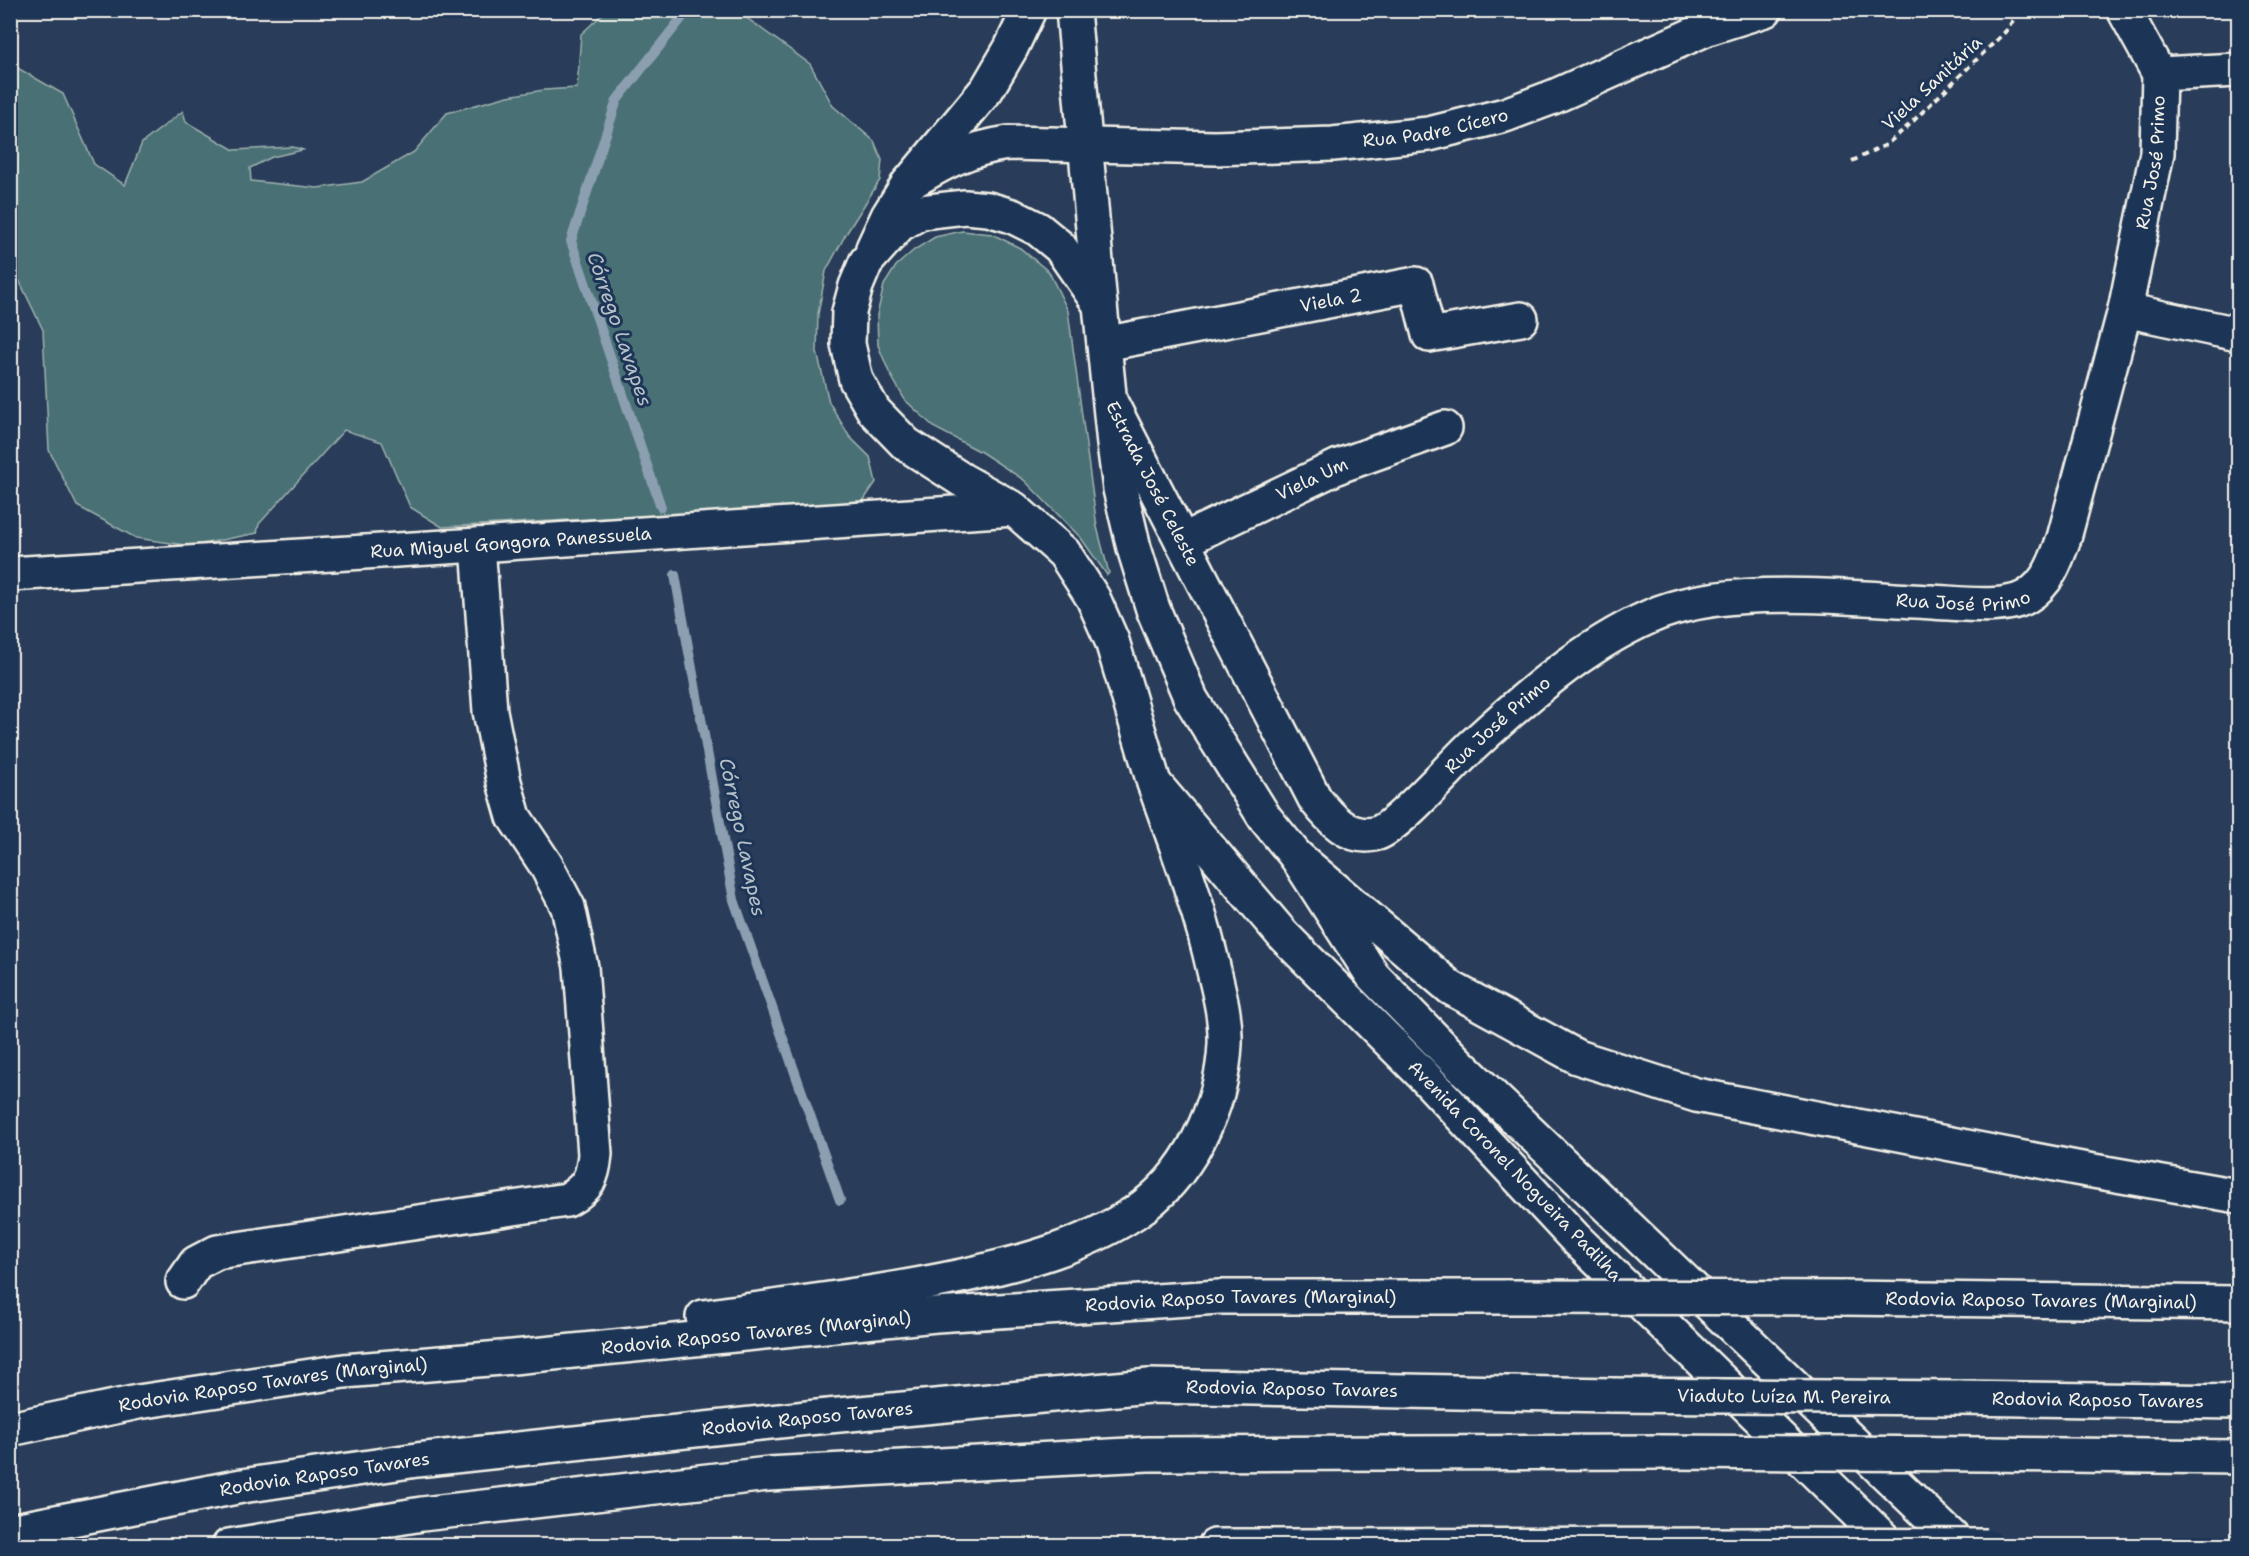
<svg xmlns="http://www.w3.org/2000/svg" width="2249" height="1556" font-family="'Shantell Sans',sans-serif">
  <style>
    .green { fill: #4a7175; stroke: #9fb1ae; stroke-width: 1.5 }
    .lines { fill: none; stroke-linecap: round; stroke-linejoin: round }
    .stream { stroke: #8b9fb1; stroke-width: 10 }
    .minor-casing { stroke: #f4f1e8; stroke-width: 38 }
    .major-casing { stroke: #f4f1e8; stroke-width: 38 }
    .highway-casing { stroke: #f4f1e8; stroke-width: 38 }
    .path { stroke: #f4f1e8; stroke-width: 4; stroke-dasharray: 6 4.5; stroke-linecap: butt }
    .minor { stroke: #1d3557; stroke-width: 33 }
    .major { stroke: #1d3557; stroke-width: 33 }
    .highway { stroke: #1d3557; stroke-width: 33 }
    .highway-bridge-casing { stroke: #f4f1e8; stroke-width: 38; stroke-linecap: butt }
    .highway-bridge { stroke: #1d3557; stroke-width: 33 }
    .labels { text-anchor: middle; stroke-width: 6; stroke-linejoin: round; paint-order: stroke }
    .street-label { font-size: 18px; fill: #f4f1e8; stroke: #1d3557 }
    .water-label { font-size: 20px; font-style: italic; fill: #b7c1c8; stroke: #1d3557 }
  </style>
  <rect width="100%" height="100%" fill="#293d5a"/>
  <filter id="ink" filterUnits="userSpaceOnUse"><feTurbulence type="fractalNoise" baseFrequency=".0167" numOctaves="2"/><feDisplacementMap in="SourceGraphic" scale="12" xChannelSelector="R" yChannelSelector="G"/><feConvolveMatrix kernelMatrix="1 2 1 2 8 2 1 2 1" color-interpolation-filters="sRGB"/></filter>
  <g filter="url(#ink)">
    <!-- green -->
    <g class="green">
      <polygon points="606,11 737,11 810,64 833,106 874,141 882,160 880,180 846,234 826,271 818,314 817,352 829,402 849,436 870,457 876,482 861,504 442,527 410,507 382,442 344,430 259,524 257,533 192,546 136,538 77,506 49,450 43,330 16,274 11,267 11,68 16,67 63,94 94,164 125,185 142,143 183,111 186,122 234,150 293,147 303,150 272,157 250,168 251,181 317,188 362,182 414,152 447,113 508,96 544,90 577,88 581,34"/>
      <polygon points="962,231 992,234 1020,248 1049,272 1068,311 1097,527 1109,573 1107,575 1081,538 1024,480 981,452 935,428 905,400 889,372 878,345 877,315 884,285 896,266 914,250 935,237"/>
    </g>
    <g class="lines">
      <!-- stream -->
      <g class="stream">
        <polyline points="661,507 571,241 617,100 688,10"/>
        <polyline points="675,575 734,900 840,1200"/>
      </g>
      <!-- minor casing -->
      <g class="minor-casing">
        <g id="minor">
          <polyline points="1073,10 1100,305"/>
          <polyline points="2159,74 2238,70"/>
          <path id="s1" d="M908 184C942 163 967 149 1008 143L1215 148 1333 144 1429 134 1505 115 1553 97 1708 28 1765 10"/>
          <polyline points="873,248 888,216 908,184 987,89 1011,48 1029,10"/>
          <polyline points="2125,310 2238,334"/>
          <path id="s2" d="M1104 344 1416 284 1429 335 1521 319"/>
          <path id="s3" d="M1110 401 1315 799C1329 817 1350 842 1378 833 1398 826 1452 765 1471 747 1524 698 1582 647 1649 617 1724 583 1849 598 1932 602 1957 603 2003 610 2026 597 2048 584 2056 561 2064 538L2125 310 2157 153 2159 74 2124 10"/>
          <path id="s4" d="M1182 541 1339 466 1445 428"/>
          <path id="s5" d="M10 574 478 545 1014 509"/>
          <path d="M183 1282 196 1263 217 1252 567 1200C588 1188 593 1178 595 1154L581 967 568 907 546 865 514 817 504 782 490 711 478 545"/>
        </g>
      </g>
      <!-- major casing -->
      <g class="major-casing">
        <polyline id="major" points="1891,1546 1574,1237 1422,1074 1283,935 1154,783 1112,641 1093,598 1064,553 1014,509 962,480 906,444 874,411 856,380 848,344 849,312 856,286 866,262 899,225 921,212 965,207 988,209 1012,216 1038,229 1060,247 1100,305 1114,444 1120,489 1134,548 1153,609 1191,699 1265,818 1296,856 1373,976 1461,1066 1961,1546"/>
      </g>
      <!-- highway casing -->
      <g class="highway-casing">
        <g id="highway">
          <polyline points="1296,856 1451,988 1577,1057 1696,1095 2076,1168 2238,1196"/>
          <path id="s6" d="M1843 1298 2238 1303"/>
          <path d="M703 1317C791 1304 879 1294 966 1275 1024 1262 1084 1246 1134 1213 1188 1178 1222 1108 1225 1044 1226 1020 1220 995 1214 971 1200 907 1176 845 1154 783"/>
          <path id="s7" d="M1958 1398 2238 1402"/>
          <path id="s8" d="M10 1429 138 1402 344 1371 513 1357 936 1315 1219 1297H1508"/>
          <polyline points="1989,1454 2238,1457"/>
          <path id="s9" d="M10 1531 242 1486 417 1460 807 1418 1149 1386 1612 1395"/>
          <polyline points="229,1546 422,1514 768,1474 1148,1454 1660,1452"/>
          <polyline points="1215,1546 1774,1545"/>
        </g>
      </g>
      <!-- path -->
      <polyline class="path" points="1852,161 1886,145 1908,126 2006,31 2020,10"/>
      <!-- minor -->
      <use href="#minor" class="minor"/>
      <!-- major -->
      <use href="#major" class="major"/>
      <!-- highway -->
      <use href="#highway" class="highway"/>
      <!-- highway-bridge casing -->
      <g class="highway-bridge-casing">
        <g id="highway-bridge">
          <polyline points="1508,1297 1843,1298"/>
          <path id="s10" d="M1612 1395 1958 1398"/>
          <polyline points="1660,1452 1989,1454"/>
          <polyline points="1774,1545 1987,1546"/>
        </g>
      </g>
      <!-- highway-bridge -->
      <use href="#highway-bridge" class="highway-bridge"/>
    </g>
  </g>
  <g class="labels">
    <!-- street labels -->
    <g class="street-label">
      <text transform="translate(1932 83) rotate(-43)" y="6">Viela Sanitária</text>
      <text dy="6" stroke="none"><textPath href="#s1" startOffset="538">Rua Padre Cícero</textPath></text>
      <text dy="6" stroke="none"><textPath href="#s3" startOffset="1712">Rua José Primo</textPath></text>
      <text dy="6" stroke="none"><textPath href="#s2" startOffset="231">Viela 2</textPath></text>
      <text dy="6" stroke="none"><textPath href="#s4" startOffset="144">Viela Um</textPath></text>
      <text dy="6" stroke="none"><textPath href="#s3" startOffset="93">Estrada José Celeste</textPath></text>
      <text dy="6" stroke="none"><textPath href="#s5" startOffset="502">Rua Miguel Gongora Panessuela</textPath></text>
      <text dy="6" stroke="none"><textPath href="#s3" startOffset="1190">Rua José Primo</textPath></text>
      <text dy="6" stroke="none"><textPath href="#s3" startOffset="686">Rua José Primo</textPath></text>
      <text transform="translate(1515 1171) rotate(46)" y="6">Avenida Coronel Nogueira Padilha</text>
      <text dy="6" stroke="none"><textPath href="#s6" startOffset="198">Rodovia Raposo Tavares (Marginal)</textPath></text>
      <text dy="6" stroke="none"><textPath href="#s8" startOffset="1239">Rodovia Raposo Tavares (Marginal)</textPath></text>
      <text dy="6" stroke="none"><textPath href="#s8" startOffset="753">Rodovia Raposo Tavares (Marginal)</textPath></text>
      <text dy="6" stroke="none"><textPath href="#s8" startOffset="267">Rodovia Raposo Tavares (Marginal)</textPath></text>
      <text dy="6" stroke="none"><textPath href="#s9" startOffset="1292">Rodovia Raposo Tavares</textPath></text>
      <text dy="6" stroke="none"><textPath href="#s10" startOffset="172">Viaduto Luíza M. Pereira</textPath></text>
      <text dy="6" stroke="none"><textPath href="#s7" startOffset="140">Rodovia Raposo Tavares</textPath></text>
      <text dy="6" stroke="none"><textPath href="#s9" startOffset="806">Rodovia Raposo Tavares</textPath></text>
      <text dy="6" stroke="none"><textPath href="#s9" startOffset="320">Rodovia Raposo Tavares</textPath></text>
    </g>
    <!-- water labels -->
    <g class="water-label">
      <text transform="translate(620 329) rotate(71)" y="7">Córrego Lavapes</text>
      <text transform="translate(743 837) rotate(78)" y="7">Córrego Lavapes</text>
    </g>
  </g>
  <!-- margin -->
  <rect width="2249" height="1556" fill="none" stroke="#1d3557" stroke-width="36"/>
  <rect x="18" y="18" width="2213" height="1520" fill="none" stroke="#f4f1e8" stroke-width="2" filter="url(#ink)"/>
</svg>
